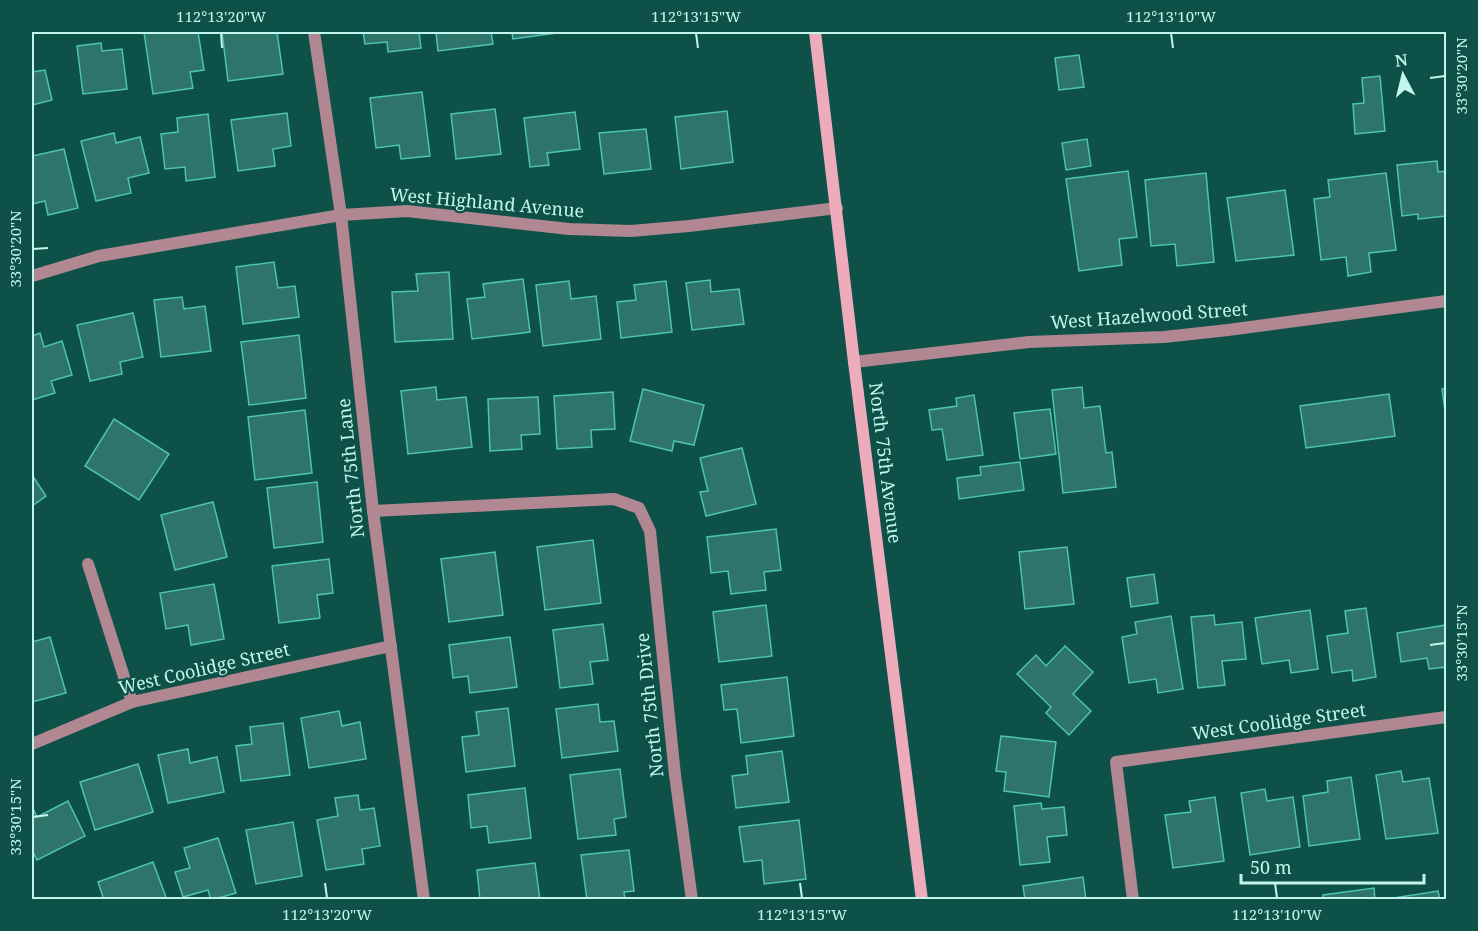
<svg xmlns="http://www.w3.org/2000/svg" width="1478" height="931" font-family="'Noto Serif',serif">
  <style>
    .building { fill: #2e746a; stroke: #4dc3b3; stroke-width: 1.5 }
    .lines { fill: none; stroke-linecap: round; stroke-linejoin: round }
    .minor { stroke: #b18791; stroke-width: 12 }
    .secondary { stroke: #eeabbb; stroke-width: 12 }
    .ticks { fill: none; stroke: #c2f6ec; stroke-width: 2 }
    .labels { text-anchor: middle; stroke-width: 4.5; stroke-linejoin: round; paint-order: stroke }
    .street-label { font-size: 18px; fill: #c2f6ec; stroke: #0d5148 }
    .neatline { fill: none; stroke: #c2f6ec; stroke-width: 2 }
    .ticks-label { font-size: 15px; text-anchor: middle; fill: #c2f6ec }
  </style>
  <rect width="100%" height="100%" fill="#0d5148"/>
  <!-- building -->
  <g class="building">
    <polygon points="144,32 198,32 204,70 190,72 193,88 153,94"/>
    <polygon points="222,32 277,32 283,74 228,81"/>
    <polygon points="363,32 419,32 421,48 388,52 387,42 365,44"/>
    <polygon points="436,32 491,32 493,44 438,51"/>
    <polygon points="512,32 556,32 556,33 513,39"/>
    <polygon points="101,43 102,51 122,49 127,89 83,94 77,46"/>
    <polygon points="1079,55 1084,87 1059,90 1055,58"/>
    <polygon points="45,70 52,100 32,105 32,72"/>
    <polygon points="1380,76 1385,131 1355,134 1353,104 1364,103 1362,78"/>
    <polygon points="422,92 430,156 401,159 399,145 376,148 370,98"/>
    <polygon points="495,109 501,154 456,159 451,114"/>
    <polygon points="727,111 733,162 681,169 675,117"/>
    <polygon points="575,112 580,149 547,153 549,165 530,167 524,118"/>
    <polygon points="287,113 291,146 273,149 275,166 238,171 231,120"/>
    <polygon points="208,114 215,177 186,181 185,167 165,169 161,134 178,132 177,118"/>
    <polygon points="646,129 651,169 604,174 599,133"/>
    <polygon points="114,133 116,143 140,137 149,173 128,178 131,193 96,201 81,141"/>
    <polygon points="1087,139 1091,166 1066,170 1062,143"/>
    <polygon points="64,149 78,208 48,215 45,201 32,204 32,156"/>
    <polygon points="1437,161 1438,172 1446,171 1446,216 1418,219 1418,214 1402,216 1397,165"/>
    <polygon points="1128,171 1137,237 1119,239 1122,265 1079,271 1066,179"/>
    <polygon points="1206,173 1214,262 1177,266 1175,244 1151,246 1145,180"/>
    <polygon points="1386,173 1396,250 1369,253 1371,272 1348,276 1346,257 1321,260 1314,199 1330,197 1328,180"/>
    <polygon points="1285,190 1294,255 1236,261 1227,198"/>
    <polygon points="274,262 278,288 295,286 299,317 243,324 236,267"/>
    <polygon points="449,272 453,339 395,342 392,292 418,291 416,274"/>
    <polygon points="523,279 530,332 472,339 467,299 485,297 483,284"/>
    <polygon points="710,280 711,292 739,289 744,324 692,330 686,283"/>
    <polygon points="569,281 571,299 596,296 601,339 543,346 536,285"/>
    <polygon points="666,281 672,332 621,338 617,302 636,300 634,285"/>
    <polygon points="182,297 184,309 205,306 211,351 161,357 154,300"/>
    <polygon points="133,313 143,357 120,362 122,374 90,381 77,325"/>
    <polygon points="40,333 44,347 62,341 72,375 51,381 55,393 32,400 32,336"/>
    <polygon points="299,335 306,398 249,405 241,342"/>
    <polygon points="436,387 437,400 466,397 472,447 408,454 401,391"/>
    <polygon points="1082,387 1084,408 1100,406 1106,453 1112,452 1116,487 1063,493 1052,390"/>
    <polygon points="1446,388 1446,418 1442,389"/>
    <polygon points="643,389 704,405 694,445 674,441 672,451 630,441"/>
    <polygon points="613,392 615,429 591,430 592,447 557,449 554,396"/>
    <polygon points="1389,394 1395,436 1306,448 1300,406"/>
    <polygon points="974,395 983,455 947,460 942,429 932,430 929,410 957,406 956,398"/>
    <polygon points="538,397 540,434 521,435 522,449 490,451 488,399"/>
    <polygon points="1050,409 1056,454 1020,459 1014,413"/>
    <polygon points="305,410 312,473 255,480 248,417"/>
    <polygon points="114,419 169,454 139,500 85,466"/>
    <polygon points="742,448 756,504 706,516 700,492 708,491 700,458"/>
    <polygon points="1020,462 1024,490 959,499 957,478 981,475 980,467"/>
    <polygon points="32,475 46,496 32,506"/>
    <polygon points="317,482 323,542 274,548 267,488"/>
    <polygon points="213,502 227,557 175,570 161,515"/>
    <polygon points="776,529 781,570 764,572 766,590 731,594 728,571 711,573 707,537"/>
    <polygon points="593,540 601,603 545,610 537,547"/>
    <polygon points="1067,547 1074,604 1025,609 1019,552"/>
    <polygon points="495,552 503,615 449,622 441,559"/>
    <polygon points="329,559 333,593 317,595 320,618 279,623 272,566"/>
    <polygon points="1154,574 1158,603 1131,607 1127,578"/>
    <polygon points="214,584 224,639 191,645 188,625 166,629 160,593"/>
    <polygon points="766,605 772,656 719,662 713,612"/>
    <polygon points="1366,608 1376,677 1353,681 1352,670 1332,673 1327,636 1348,633 1345,611"/>
    <polygon points="1310,610 1318,669 1291,673 1289,660 1262,664 1255,618"/>
    <polygon points="1214,615 1215,625 1242,622 1246,659 1222,661 1225,685 1198,688 1191,617"/>
    <polygon points="1171,616 1183,689 1158,693 1156,679 1129,683 1122,637 1137,634 1135,622"/>
    <polygon points="603,624 608,660 590,662 593,684 560,688 553,630"/>
    <polygon points="1446,625 1446,667 1429,669 1427,658 1401,662 1397,633"/>
    <polygon points="50,637 66,693 32,702 32,642"/>
    <polygon points="510,637 517,687 470,693 468,676 453,678 449,645"/>
    <polygon points="1065,646 1093,672 1073,694 1091,711 1069,735 1046,713 1051,707 1017,674 1036,655 1046,666"/>
    <polygon points="787,677 794,736 741,743 737,709 724,710 721,685"/>
    <polygon points="598,704 600,722 614,721 618,751 562,758 556,709"/>
    <polygon points="508,708 515,766 466,772 462,737 479,735 476,712"/>
    <polygon points="339,711 342,726 360,722 366,759 309,768 301,718"/>
    <polygon points="283,723 290,775 241,781 236,746 252,744 250,727"/>
    <polygon points="1001,736 1056,742 1049,797 1004,791 1006,772 996,771"/>
    <polygon points="188,749 190,763 217,757 224,792 168,803 158,755"/>
    <polygon points="782,751 789,802 736,808 732,776 748,774 746,756"/>
    <polygon points="138,764 153,812 95,830 80,782"/>
    <polygon points="620,769 626,817 614,819 616,835 578,839 570,775"/>
    <polygon points="1401,771 1403,782 1429,778 1438,833 1386,839 1376,775"/>
    <polygon points="1351,777 1360,839 1309,846 1303,796 1328,792 1327,781"/>
    <polygon points="525,788 531,838 489,843 487,826 471,828 468,795"/>
    <polygon points="1265,789 1267,801 1293,797 1300,847 1250,855 1241,793"/>
    <polygon points="358,795 360,810 374,808 380,846 362,849 364,864 326,870 317,820 338,816 335,798"/>
    <polygon points="1215,797 1224,861 1173,868 1165,815 1191,812 1189,801"/>
    <polygon points="68,801 85,836 37,860 32,850 32,806 37,817"/>
    <polygon points="1041,803 1042,809 1064,807 1067,835 1047,837 1050,862 1020,865 1014,806"/>
    <polygon points="799,820 806,879 764,884 762,860 744,862 739,827"/>
    <polygon points="293,822 302,876 256,884 246,830"/>
    <polygon points="218,838 236,893 211,900 208,890 183,897 175,872 190,868 184,848"/>
    <polygon points="629,850 634,891 624,892 625,900 587,900 581,855"/>
    <polygon points="153,862 167,900 104,900 98,882"/>
    <polygon points="535,863 540,900 480,900 477,870"/>
    <polygon points="1083,877 1086,900 1025,900 1023,886"/>
    <polygon points="1374,888 1375,900 1323,900 1323,895"/>
    <polygon points="1438,891 1440,900 1388,900 1387,899"/>
  </g>
  <g class="lines">
    <!-- minor -->
    <g class="minor">
      <polyline points="314,32 341,215 373,511 424,900"/>
      <polyline points="32,276 99,256 341,215 407,211 569,229 631,231 689,226 837,208"/>
      <polyline points="854,362 1029,342 1164,337 1228,330 1446,301"/>
      <polyline points="373,511 614,499 639,508 650,531 675,775 692,900"/>
      <polyline points="88,564 132,702"/>
      <polyline points="32,744 132,702 391,646"/>
      <polyline points="1133,900 1116,762 1446,717"/>
    </g>
    <!-- secondary -->
    <polyline class="secondary" points="815,32 854,362 922,900"/>
  </g>
  <!-- ticks -->
  <path class="ticks" d="M221 33 222 48M696 33 698 48M1171 33 1173 48M1430 78 1445 76M33 249 48 248M1430 645 1445 643M33 817 48 815M325 883 327 898M800 883 802 898M1275 883 1277 898"/>
  <g class="labels">
    <!-- street labels -->
    <g class="street-label">
      <text transform="translate(487 203) rotate(5)" y="6">West Highland Avenue</text>
      <text transform="translate(1149 316) rotate(-4)" y="6">West Hazelwood Street</text>
      <text transform="translate(885 463) rotate(83)" y="6">North 75th Avenue</text>
      <text transform="translate(351 468) rotate(-96)" y="6">North 75th Lane</text>
      <text transform="translate(204 669) rotate(-13)" y="6">West Coolidge Street</text>
      <text transform="translate(650 705) rotate(-96)" y="6">North 75th Drive</text>
      <text transform="translate(1279 722) rotate(-8)" y="6">West Coolidge Street</text>
    </g>
  </g>
  <!-- border -->
  <rect width="1478" height="931" fill="none" stroke="#0d5148" stroke-width="66"/>
  <!-- north arrow -->
  <g transform="translate(1403 75) rotate(353)" stroke="#0d5148" stroke-width="4.5" paint-order="stroke">
  <path d="M0-4.5L10 22L0 15L-10 22Z" fill="#c2f6ec"/>
  <text y="-9" font-size="16" font-weight="bold" text-anchor="middle" fill="#c2f6ec">N</text>
  </g>
  <!-- scale -->
  <path d="M1241 874v9h183v-9" fill="none" stroke="#c2f6ec" stroke-width="3"/>
  <text x="1250" y="874" font-size="18" fill="#c2f6ec" stroke="#0d5148" stroke-width="4.5" paint-order="stroke">50 m</text>
  <rect x="33" y="33" width="1412" height="865" class="neatline"/>
  <g class="ticks-label">
    <text x="221" y="22">112°13'20"W</text>
    <text x="696" y="22">112°13'15"W</text>
    <text x="1171" y="22">112°13'10"W</text>
    <text transform="translate(1462 76) rotate(-90)" y="5">33°30'20"N</text>
    <text transform="translate(16 249) rotate(-90)" y="5">33°30'20"N</text>
    <text transform="translate(1462 643) rotate(-90)" y="5">33°30'15"N</text>
    <text transform="translate(16 817) rotate(-90)" y="5">33°30'15"N</text>
    <text x="327" y="920">112°13'20"W</text>
    <text x="802" y="920">112°13'15"W</text>
    <text x="1277" y="920">112°13'10"W</text>
  </g>
</svg>
